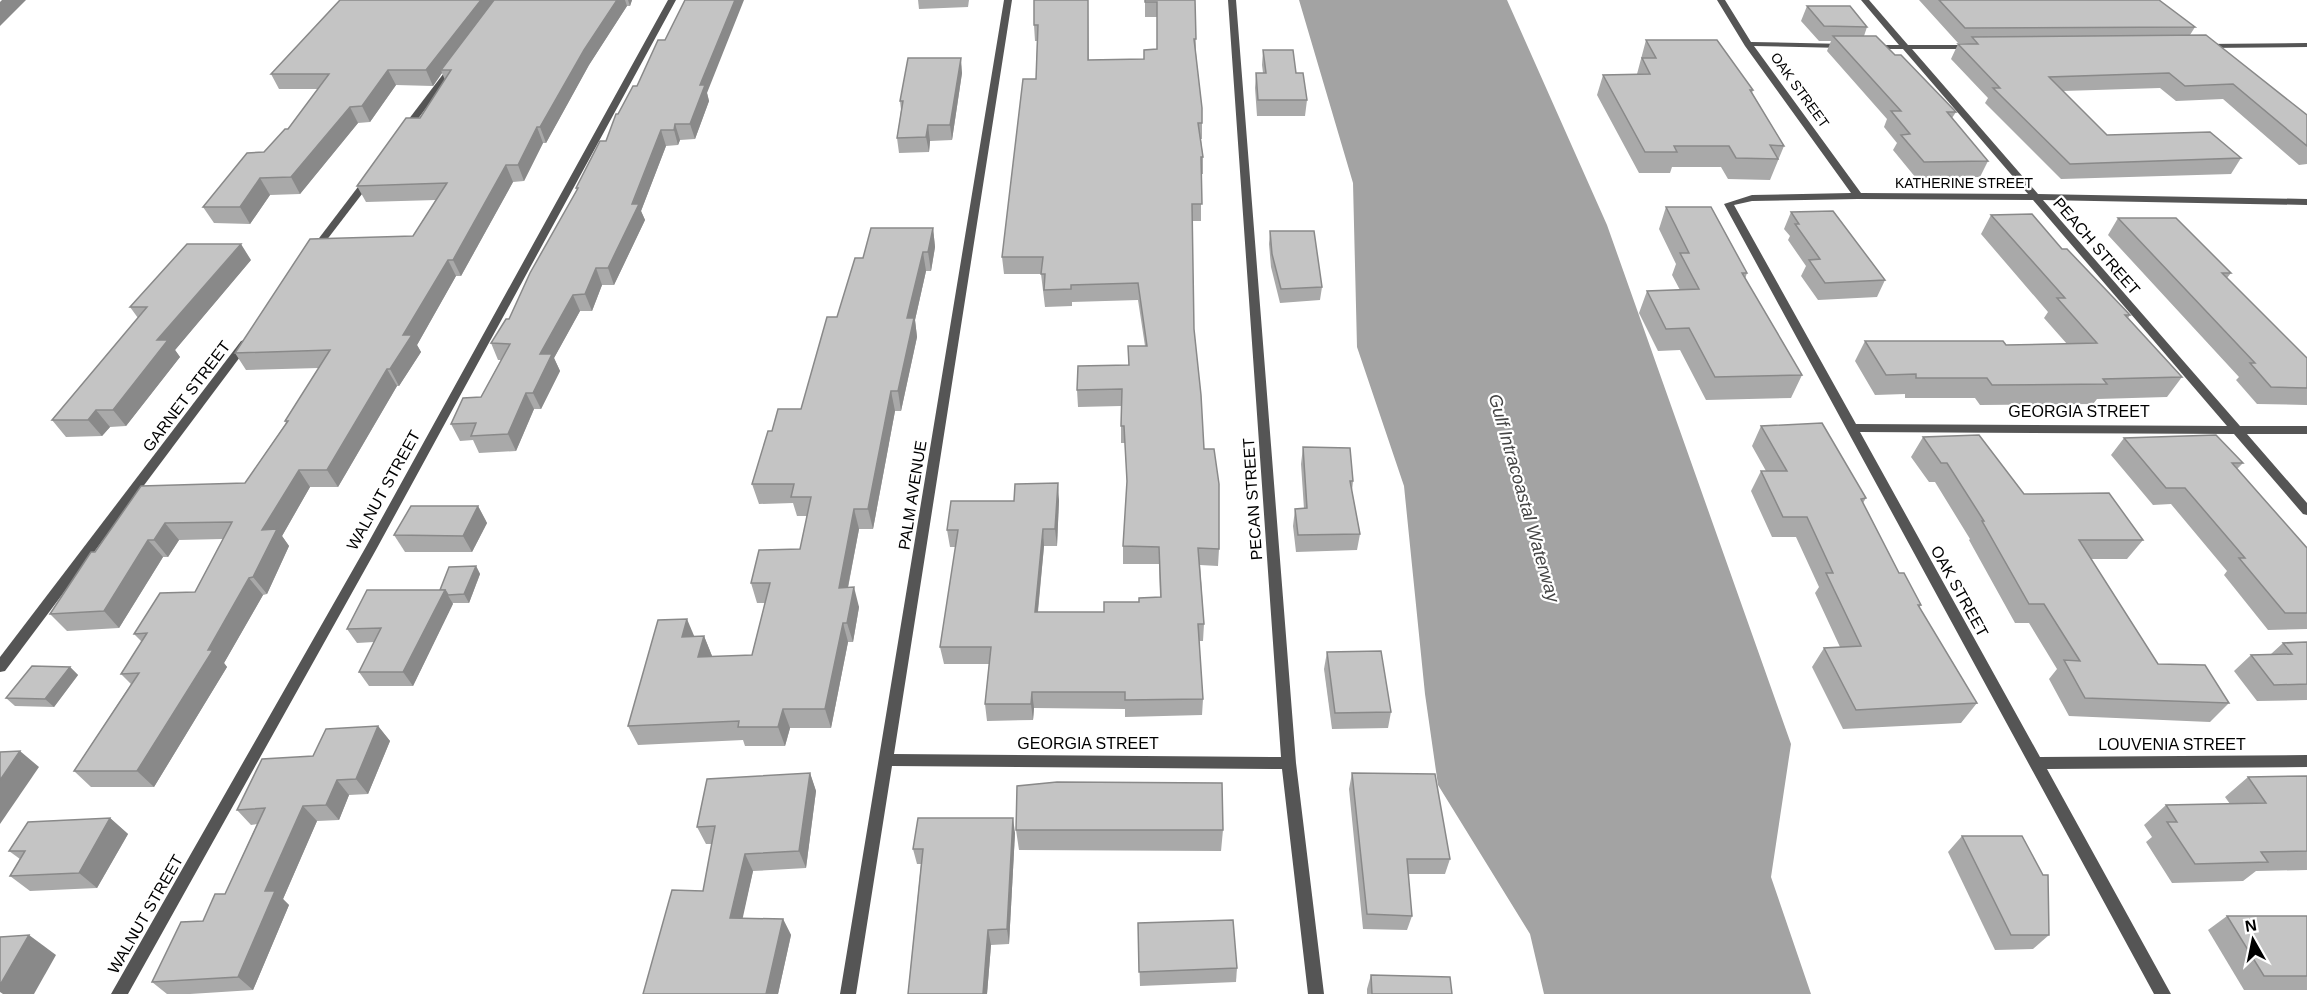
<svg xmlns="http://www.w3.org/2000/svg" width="2307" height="994" font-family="Helvetica,sans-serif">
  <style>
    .water { fill: #a3a3a3 }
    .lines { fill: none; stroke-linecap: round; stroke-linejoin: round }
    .street { fill: #555; fill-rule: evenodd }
    .wall { fill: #a9a9a9 }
    .shaded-wall { fill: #898989 }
    .building { fill: #c4c4c4; stroke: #898989; stroke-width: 1.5 }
    .labels { text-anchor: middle; stroke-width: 4.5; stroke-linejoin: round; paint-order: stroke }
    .far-street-label { font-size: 14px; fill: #000; stroke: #fff }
    .street-label { font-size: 16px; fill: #000; stroke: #fff }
    .water-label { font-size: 18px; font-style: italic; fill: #444; stroke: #fff }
  </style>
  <rect width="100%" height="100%" fill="#fff"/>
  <!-- water -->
  <polygon class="water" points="1299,0 1507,0 1607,225 1791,744 1771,877 1811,994 1544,994 1530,934 1438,785 1425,694 1404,486 1357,347 1353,183"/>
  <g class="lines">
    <!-- street -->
    <g class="street">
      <polygon points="668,0 676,0 377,548 128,994 111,994 367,545"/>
      <polygon points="1004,0 1012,0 894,754 1281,757 1228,0 1236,0 1296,763 1324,994 1308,994 1282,769 892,766 856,994 840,994"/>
      <path d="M1717 0H1725L1751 42 1846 44 1847 46 1843 48 1754 46 1861 193 2028 194 1903 49H1869L1868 47 1872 45H1899L1861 0H1869L1908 45H1975L1976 47 1972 49H1912L2038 194 2307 199V205L2043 200 2240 426H2307V434H2247L2307 503V515L2303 514 2234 434 1860 432 2040 757 2307 755V767L2047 769 2171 994H2154L1724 204 1752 195 1851 193 1745 46ZM1858 199 2033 200 2227 426 1856 424 1734 205 1752 201Z"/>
      <polygon points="2307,43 2307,47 2205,48 2201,46 2205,44"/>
      <polygon points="450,65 457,67 408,132 402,132 402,128"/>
      <polygon points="370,174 375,177 316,254 310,254 310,250 367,175"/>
      <polygon points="245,340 249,341 250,343 249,345 5,671 0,672 0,657 241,341"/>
    </g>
  </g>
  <!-- wall -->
  <g class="wall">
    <polygon points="340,0 632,0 630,6 627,6 589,65 546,143 543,143 524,181 513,182 461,276 456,276 417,345 421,352 399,386 397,386 338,487 310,487 282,536 289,546 267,594 263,595 224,663 227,667 154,787 91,787 74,771 131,684 121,674 142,642 134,634 195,592 223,539 179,540 168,557 163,557 119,628 67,631 50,614 95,552 245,483 286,423 285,421 319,368 246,370 235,353 413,236 436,200 366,202 357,186 420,118 445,80 442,73 433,86 396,85 370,122 358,123 300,194 270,195 250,224 214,223 203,207 264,152 288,129 318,89 279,89 271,74"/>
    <polygon points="918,0 969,0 968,7 919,9"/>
    <polygon points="1088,0 1089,60 1144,59 1157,49 1157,17 1145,17 1145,0 1195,0 1196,53 1202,123 1202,139 1201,139 1203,157 1203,174 1201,174 1201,221 1192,221 1194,329 1204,449 1219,549 1218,566 1200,565 1204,624 1203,641 1199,641 1203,699 1202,715 1125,717 1125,709 1034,708 1033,720 987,721 985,704 989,664 944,664 940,647 956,547 950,547 947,530 1059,500 1057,546 1044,546 1038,612 1104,612 1139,602 1160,597 1159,564 1123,564 1123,546 1127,485 1125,443 1121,443 1121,406 1078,407 1077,390 1128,365 1145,346 1138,300 1072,302 1072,306 1045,307 1041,274 1004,274 1002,257 1036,79 1037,41 1035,41 1034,25"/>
    <polygon points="1919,0 2159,0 2195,27 2190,35 2307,115 2307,164 2299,165 2223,99 2176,101 2160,88 2063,91 2107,135 2241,158 2231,174 2061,179 1985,103 1988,98 1951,59 1958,44 1969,43 1958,43"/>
    <polygon points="1807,6 1867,27 1864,36 1895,55 1956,112 1952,118 1988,161 1980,177 1916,178 1893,150 1897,143 1884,127 1887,119 1827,51 1831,41 1819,41 1801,21"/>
    <polygon points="1646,40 1753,90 1752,93 1784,146 1770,180 1728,179 1721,167 1672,167 1670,173 1639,173 1597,95 1603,75 1637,74"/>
    <polygon points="1263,50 1307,100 1305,116 1257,116 1255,88 1256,73 1263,73 1262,65"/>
    <polygon points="962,73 952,140 930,141 929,152 899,153 897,138 901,110 900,101"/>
    <polygon points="707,93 709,101 695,139 680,140 678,145 666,146 641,211 645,220 614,285 602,285 592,311 580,311 554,358 560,371 541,409 534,409 516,451 479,453 473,440 460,441 451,424 481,397 501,360 498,360 491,343 509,319 577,190 576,188 606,141"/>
    <polygon points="1666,207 1747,273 1745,279 1802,375 1791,398 1706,400 1680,350 1658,351 1639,313 1647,291 1680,290 1672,275 1676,264 1659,229"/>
    <polygon points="1791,212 1885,280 1877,297 1818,300 1801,276 1806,266 1788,240 1790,236 1784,229"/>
    <polygon points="1991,215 2062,249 2130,315 2128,318 2182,377 2167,397 2097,399 2093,404 1980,405 1975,398 1905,398 1905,394 1875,395 1855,361 1865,341 2006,345 2067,344 2044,318 2048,312 1981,234"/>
    <polygon points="2118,218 2231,273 2227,278 2307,358 2307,405 2257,404 2236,380 2239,377 2108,235"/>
    <polygon points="933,228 935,247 931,271 926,271 915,320 917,337 901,411 895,411 873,529 859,529 848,588 859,607 853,642 848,642 831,728 790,728 785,746 745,746 743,740 638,745 628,726 695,637 704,636 712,656 711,657 752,655 765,603 757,603 751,583 800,549 807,516 797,516 793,503 759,504 752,484 772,431 801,409 837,317"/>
    <polygon points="1270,231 1322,287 1320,300 1280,303 1271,267 1269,244"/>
    <polygon points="251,260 175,350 180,357 126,426 110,427 102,436 66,437 52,420 138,318 130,307"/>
    <polygon points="1761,426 1866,498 1863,503 1899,573 1921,605 1919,608 1977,703 1961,723 1843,729 1812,667 1824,648 1840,647 1815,593 1819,587 1796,537 1772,537 1751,491 1761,471 1766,471 1752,446"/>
    <polygon points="1923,437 2024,494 2143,540 2127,559 2091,559 2158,664 2229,703 2210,722 2069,716 2049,679 2057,669 2029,623 2015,623 1969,540 1970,539 1935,482 1929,482 1911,457"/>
    <polygon points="2124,438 2243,463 2237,469 2307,548 2307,629 2268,630 2224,575 2227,571 2171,504 2153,505 2111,455"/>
    <polygon points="1303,447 1353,481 1352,491 1360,534 1357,550 1296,552 1293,526 1295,509 1304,509 1301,464"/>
    <polygon points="478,506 487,523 472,552 405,552 394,535"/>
    <polygon points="476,566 480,574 469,603 453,603 413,686 369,686 359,672 374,642 357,643 347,629 440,590"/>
    <polygon points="2307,642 2307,700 2257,701 2234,671 2251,655 2271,654 2283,643"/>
    <polygon points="1327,652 1391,712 1388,728 1332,729 1324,669"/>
    <polygon points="70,667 78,675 54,707 15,706 6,698"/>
    <polygon points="378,726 390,741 368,794 349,795 339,820 317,821 283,899 289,905 253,990 190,994 167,994 152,982 225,894 257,824 251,825 237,810 313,756"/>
    <polygon points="810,773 816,791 806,868 753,871 742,918 783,919 791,935 778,994 643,994 703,891 712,844 706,844 697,827"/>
    <polygon points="1352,773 1450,859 1445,874 1408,874 1412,916 1407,930 1363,929 1349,789"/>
    <polygon points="2307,776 2307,870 2256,871 2243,881 2172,883 2146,842 2152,837 2144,825 2166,805 2230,804 2225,797 2248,777"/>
    <polygon points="110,818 128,834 97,888 30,891 10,876 20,859 9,851"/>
    <polygon points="1016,830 1223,830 1221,851 1019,850"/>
    <polygon points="1015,833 1009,944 991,945 987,994 908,994 921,864 917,864 913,849"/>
    <polygon points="1962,836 2049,935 2033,949 1995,950 1948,852"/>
    <polygon points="2227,916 2307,916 2307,990 2244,990 2208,930"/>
    <polygon points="1138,923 1237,968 1236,982 1140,986"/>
    <polygon points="1371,975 1452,994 1367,994 1367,989"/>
  </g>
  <!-- shaded-wall -->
  <g class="shaded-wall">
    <polygon points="2,0 26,0 0,26 0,2"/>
    <polygon points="481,0 498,0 441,70 442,73 433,86 426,70"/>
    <polygon points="617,0 625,0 627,6 589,65 546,143 540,127 584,50"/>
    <polygon points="628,0 632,0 630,6"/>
    <polygon points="735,0 744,0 707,93 709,101 695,139 690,124 700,85"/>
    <polygon points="961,58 962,73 952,140 950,125"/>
    <polygon points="388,70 396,85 370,122 362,106"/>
    <polygon points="350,107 358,123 300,194 291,177"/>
    <polygon points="675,124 680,140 678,145 674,130"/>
    <polygon points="928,125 930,141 929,152 926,137"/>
    <polygon points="537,127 543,143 524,181 518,165"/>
    <polygon points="661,130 666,146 641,211 645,220 614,285 608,268"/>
    <polygon points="506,165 513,182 461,276 453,260"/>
    <polygon points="260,178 270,195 250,224 240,207"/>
    <polygon points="933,228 935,247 931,271 928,252"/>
    <polygon points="241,244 251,260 175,350 180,357 126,426 113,410 157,340"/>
    <polygon points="923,252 926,271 915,320 917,337 901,411 898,391 907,318"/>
    <polygon points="448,260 456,276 417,345 421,352 399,386 390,369 403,335"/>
    <polygon points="596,268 602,285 592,311 585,294"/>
    <polygon points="573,295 580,311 554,358 560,371 541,409 533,393 540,354"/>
    <polygon points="387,369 397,386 338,487 327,470"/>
    <polygon points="891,391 895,411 873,529 868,509"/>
    <polygon points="526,393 534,409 516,451 508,434"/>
    <polygon points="96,410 110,427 102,436 88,420"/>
    <polygon points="299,470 310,487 282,536 289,546 267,594 253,577 262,530"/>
    <polygon points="1058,483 1059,500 1057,546 1055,529"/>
    <polygon points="478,506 487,523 472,552 463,536"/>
    <polygon points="854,509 859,529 844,607 839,588"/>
    <polygon points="165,523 179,540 168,557 154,540"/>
    <polygon points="1043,529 1044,546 1036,629 1035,612"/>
    <polygon points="148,540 163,557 119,628 104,611"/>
    <polygon points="476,566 480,574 469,603 464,594"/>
    <polygon points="249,578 263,595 224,663 227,667 154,787 137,771"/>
    <polygon points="854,587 859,607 853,642 847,623"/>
    <polygon points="445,590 453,604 413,686 403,672"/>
    <polygon points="687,619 695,638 682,637"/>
    <polygon points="843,623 848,642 831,728 825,709"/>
    <polygon points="704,636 712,656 706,676 698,657"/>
    <polygon points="70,667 78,675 54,707 45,699"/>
    <polygon points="1032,692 1034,708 1033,720 1031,704"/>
    <polygon points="783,709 790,728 785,746 778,727"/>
    <polygon points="378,726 390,741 368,794 356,779"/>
    <polygon points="20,751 39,767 0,824 0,780"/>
    <polygon points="810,773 816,791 806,868 799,851"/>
    <polygon points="337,780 349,795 339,820 326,805"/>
    <polygon points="303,806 317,821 283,899 289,905 253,990 238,977 265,891"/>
    <polygon points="110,818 128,834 97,888 79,873"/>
    <polygon points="1013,818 1015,833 1009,944 1007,929"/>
    <polygon points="745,854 753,871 739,935 730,918"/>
    <polygon points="783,919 791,935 778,994 766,994"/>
    <polygon points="988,930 991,945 987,994 983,994"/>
    <polygon points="29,935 56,955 34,994 3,994 0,992 0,985"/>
  </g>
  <!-- building -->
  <g class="building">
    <polygon points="340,0 481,0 426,70 388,70 362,106 350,107 291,177 260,178 240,207 203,207 247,153 264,152 285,129 288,129 329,74 271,74"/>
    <polygon points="494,0 617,0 584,50 540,127 537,127 518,165 506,165 453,260 448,260 403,335 412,335 390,369 387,369 327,470 299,470 262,530 277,529 253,577 249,578 208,650 213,650 137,771 74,771 139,673 121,674 147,633 134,634 160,593 195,592 232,522 165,523 154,540 148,540 104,611 50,614 91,552 95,552 141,486 245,483 288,421 285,421 330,350 235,353 310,239 413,236 447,183 357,186 406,118 420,118 451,70 441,70"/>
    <polygon points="685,0 735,0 700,85 705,85 690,124 675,124 674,130 661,130 632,204 639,204 608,268 596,268 585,294 573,295 540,354 552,354 533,393 526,393 508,434 471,436 476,423 451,424 463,398 481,397 510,344 491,343 506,319 509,319 530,273 578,188 576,188 600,141 606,141 616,114 618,114 633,86 637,86 658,40 665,40"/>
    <polygon points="1034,0 1088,0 1088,60 1144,59 1144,50 1157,49 1157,2 1145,2 1145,0 1195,0 1196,39 1194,39 1202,108 1202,123 1198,123 1203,157 1201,157 1202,204 1192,204 1194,329 1201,395 1204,449 1214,449 1219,484 1219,549 1198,548 1204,624 1198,624 1203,699 1125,700 1125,692 1032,692 1031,704 985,704 991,647 940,647 958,530 947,530 951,501 1014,501 1015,484 1058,483 1055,529 1043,529 1035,612 1104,612 1104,602 1139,602 1139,598 1161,597 1159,547 1123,546 1127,481 1124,426 1121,426 1122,389 1077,390 1078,366 1129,365 1128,346 1147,346 1138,283 1071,285 1071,289 1044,290 1045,274 1041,274 1043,257 1002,257 1023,79 1036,79 1038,25 1034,25"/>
    <polygon points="1939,0 2159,0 2195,27 1965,28"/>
    <polygon points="1807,6 1850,6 1867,27 1824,26"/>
    <polygon points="2206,35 2307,115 2307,146 2233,84 2185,86 2169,73 2049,77 2107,135 2210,132 2241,158 2070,164 1993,88 2000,88 1958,44 1978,44 1972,37"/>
    <polygon points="1833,36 1876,36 1895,55 1901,55 1956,112 1947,112 1988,161 1924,162 1901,135 1910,134 1891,111 1901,111"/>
    <polygon points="1646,40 1717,40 1753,90 1750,90 1784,146 1770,145 1778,159 1736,158 1729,146 1674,146 1677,152 1645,152 1603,75 1650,74 1642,58 1656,58"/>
    <polygon points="1263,50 1293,50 1296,73 1303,73 1307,100 1258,100 1256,73 1266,73"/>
    <polygon points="908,58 961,58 950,125 928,125 926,137 897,138 903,101 900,101"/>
    <polygon points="1666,207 1711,207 1747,273 1742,273 1802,375 1715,377 1689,328 1666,329 1647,291 1699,289 1680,253 1689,253"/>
    <polygon points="1833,211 1885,280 1825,283 1809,260 1820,259 1795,224 1799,224 1791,212"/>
    <polygon points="2032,214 2062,249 2067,249 2130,315 2125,315 2182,377 2103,379 2107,384 1992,385 1987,378 1916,378 1916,374 1886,375 1865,341 2003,341 2006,345 2097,343 2057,298 2065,298 1991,215"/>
    <polygon points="2118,218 2176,218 2231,273 2222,273 2307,358 2307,388 2271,387 2250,363 2255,363"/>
    <polygon points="871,228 933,228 928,252 923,252 907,318 914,318 898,391 891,391 868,509 854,509 839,588 854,587 847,623 843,623 825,709 783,709 778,727 738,727 739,721 628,726 658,620 687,619 682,637 704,636 698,657 752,655 770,583 751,583 759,550 800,549 811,497 791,497 794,484 752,484 768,431 772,431 778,409 801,409 827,317 837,317 855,258 863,258"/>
    <polygon points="1270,231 1314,231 1322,287 1281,289 1272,254"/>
    <polygon points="187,244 241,244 157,340 168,340 113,410 96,410 88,420 52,420 147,307 130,307"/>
    <polygon points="1822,423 1866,498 1861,499 1899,573 1904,573 1921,605 1918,605 1977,703 1856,710 1824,648 1861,646 1826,573 1833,573 1807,517 1783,517 1761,471 1787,471 1761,426"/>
    <polygon points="1979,435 2024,494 2109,493 2143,540 2079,540 2158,664 2205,665 2229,703 2085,698 2064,660 2080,661 2044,604 2029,604 1982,521 1984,521 1947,463 1941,463 1923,437"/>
    <polygon points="2216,435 2243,463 2232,463 2307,548 2307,613 2285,613 2239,558 2245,558 2185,488 2166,488 2124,438"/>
    <polygon points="1303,447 1350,448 1353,481 1350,481 1360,534 1298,535 1295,509 1307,508"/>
    <polygon points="411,506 478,506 463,536 394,535"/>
    <polygon points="476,566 464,594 448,595 445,590 440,590 449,567"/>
    <polygon points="367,590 445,590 403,672 359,672 381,628 347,629"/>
    <polygon points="2307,642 2307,684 2274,685 2251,655 2292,654 2283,643"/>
    <polygon points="1381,651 1391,712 1335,713 1327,652"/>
    <polygon points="32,666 70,667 45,699 6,698"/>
    <polygon points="378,726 356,779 337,780 326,805 303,806 265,891 275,891 238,977 152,982 181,922 203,921 215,894 225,894 265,808 237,810 262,759 313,756 326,729"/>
    <polygon points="20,751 0,780 0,752"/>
    <polygon points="810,773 799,851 745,854 730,918 783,919 766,994 643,994 672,890 703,891 715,826 697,827 707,779"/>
    <polygon points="1352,773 1435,774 1450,859 1407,859 1412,916 1367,914"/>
    <polygon points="2307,776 2307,851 2261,852 2268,862 2195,864 2167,822 2177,822 2166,805 2266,803 2248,777"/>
    <polygon points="1057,782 1222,783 1223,830 1016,830 1017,786"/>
    <polygon points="110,818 79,873 10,876 25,851 9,851 28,822"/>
    <polygon points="918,818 1013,818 1007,929 988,930 983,994 908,994 923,849 913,849"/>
    <polygon points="1962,836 2022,836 2043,875 2048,875 2049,935 2011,935"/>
    <polygon points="2227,916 2307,916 2307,976 2264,976"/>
    <polygon points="1233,920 1237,968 1139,972 1138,923"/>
    <polygon points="29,935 0,985 0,937"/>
    <polygon points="1371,975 1450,977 1452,994 1372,994"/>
  </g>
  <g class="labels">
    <!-- far-street labels -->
    <g class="far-street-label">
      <text transform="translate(1800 90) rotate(54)" y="5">OAK STREET</text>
      <text x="1964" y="188">KATHERINE STREET</text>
    </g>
    <!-- street labels -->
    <g class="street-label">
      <text transform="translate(2097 246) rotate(49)" y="6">PEACH STREET</text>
      <text transform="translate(186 396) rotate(-53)" y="6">GARNET STREET</text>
      <text x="2079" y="417">GEORGIA STREET</text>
      <text transform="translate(383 490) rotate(-61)" y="6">WALNUT STREET</text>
      <text transform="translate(912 495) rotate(-81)" y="6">PALM AVENUE</text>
      <text transform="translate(1252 499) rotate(-94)" y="6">PECAN STREET</text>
      <text transform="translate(1960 591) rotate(61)" y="6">OAK STREET</text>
      <text x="1088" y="749">GEORGIA STREET</text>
      <text x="2172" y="750">LOUVENIA STREET</text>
      <text transform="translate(145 914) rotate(-60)" y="6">WALNUT STREET</text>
    </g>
    <!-- water labels -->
    <g class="water-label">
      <text transform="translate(1524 498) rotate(74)" y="6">Gulf Intracoastal Waterway</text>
    </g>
  </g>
  <!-- north arrow -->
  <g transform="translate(2253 940) rotate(351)" stroke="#ffffff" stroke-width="4.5" paint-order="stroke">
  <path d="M0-4.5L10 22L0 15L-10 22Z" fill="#000000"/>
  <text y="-9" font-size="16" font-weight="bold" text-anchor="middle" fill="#000000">N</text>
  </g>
</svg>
